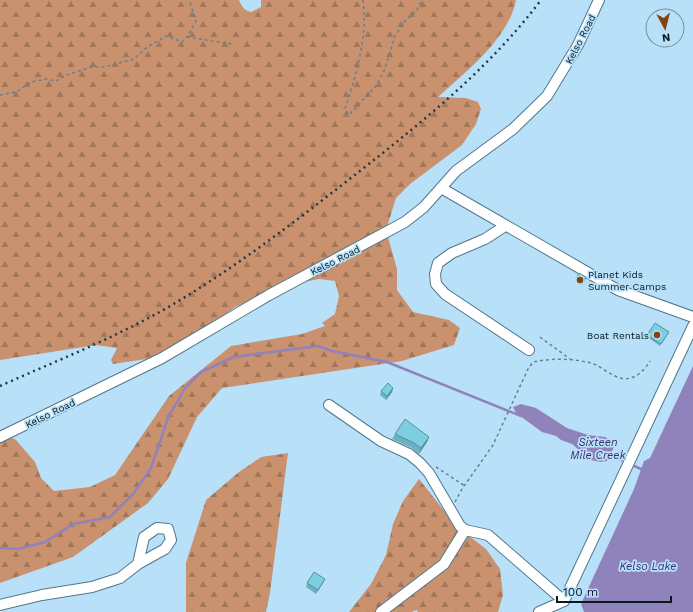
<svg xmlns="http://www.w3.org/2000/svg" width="693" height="612" font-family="'Work Sans',sans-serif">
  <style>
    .forest { fill: url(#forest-firs) }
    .water { fill: #9083bc }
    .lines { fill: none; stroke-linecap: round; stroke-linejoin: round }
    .stream { stroke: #9083bc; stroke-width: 2.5 }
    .minor-casing { stroke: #51778c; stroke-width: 12 }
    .path { stroke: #648191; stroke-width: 1.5; stroke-dasharray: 3 3; stroke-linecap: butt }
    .minor { stroke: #fff; stroke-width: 10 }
    .rail { stroke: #233742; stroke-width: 2.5; stroke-dasharray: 2 4; stroke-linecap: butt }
    .wall { fill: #6bb1c2 }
    .shaded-wall { fill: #57909e }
    .building { fill: #7ccee1; stroke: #57909e }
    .poi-dot { fill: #84440d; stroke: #b8e1f9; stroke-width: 1.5 }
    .labels { text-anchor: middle; stroke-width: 3.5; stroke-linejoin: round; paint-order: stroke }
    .street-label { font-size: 10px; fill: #091921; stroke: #b8e1f9 }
    .poi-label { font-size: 10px; fill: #091921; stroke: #b8e1f9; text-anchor: start }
    .water-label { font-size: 11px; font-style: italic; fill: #402a6f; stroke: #b8e1f9 }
  </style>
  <defs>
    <pattern id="forest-firs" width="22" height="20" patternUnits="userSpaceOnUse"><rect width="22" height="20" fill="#c9916d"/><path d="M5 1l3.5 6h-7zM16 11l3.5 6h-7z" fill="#a17659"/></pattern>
  </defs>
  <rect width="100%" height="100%" fill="#b8e1f9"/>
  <!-- forest -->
  <g class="forest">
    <path d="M0 0H239C242 7 244 10 251 12L261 7V0H516C509 38 466 72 438 97L466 98 478 102 481 109 476 124 462 145 410 184 396 198 386 230 397 269V290L413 312 449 320 460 328 454 345 402 361 222 388 197 417 168 479 148 503 73 557 0 583V432L16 440 35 462 41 478 54 491 90 487 115 475 169 396 231 346 302 334 325 326 322 323 335 314 339 296 335 281 319 279 293 284 235 307 186 343 146 359 113 364 111 360 117 348 96 345 0 360Z"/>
    <polygon points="288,453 270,593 266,612 186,612 186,563 206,500 239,472 261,457"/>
    <polygon points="419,479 456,526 486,549 500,569 503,595 498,612 418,612 417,610 411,612 349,612 371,584 386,555 393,524 403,501"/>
  </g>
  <!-- water -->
  <g class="water">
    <polygon points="693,366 693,612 584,612 581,604 634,489 644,461 650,458"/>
    <polygon points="521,404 536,408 567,428 588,435 605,437 610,440 614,447 607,461 600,462 591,460 572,444 561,440 556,436 542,432 516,413 513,407"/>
  </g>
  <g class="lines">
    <!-- stream -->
    <g class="stream">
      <polyline points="608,454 626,462"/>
      <polyline points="630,464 641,469"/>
      <polyline points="0,548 18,549 45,542 73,524 110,517 133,494 151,468 168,418 185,388 201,372 234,357 318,346 332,351 387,362 521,416"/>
    </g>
    <!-- minor casing -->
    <g class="minor-casing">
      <g id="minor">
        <polyline points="441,188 618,290 693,317"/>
        <polyline points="505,226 485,239 452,253 438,263 435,274 436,284 445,294 529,350"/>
        <polyline points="329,405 381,441 409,454 420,463 429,473 460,526 465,530"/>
        <polyline points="0,437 162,358 269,295 405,222 424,207 456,171 513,129 547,96 578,45 599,0"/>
        <polyline points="0,605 42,595 92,587 120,578 138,564 165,549 171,540 168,529 157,528 144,537 138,564"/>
        <polyline points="381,612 444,564 465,530 488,535 564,601"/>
        <polyline points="539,612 564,601 693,326"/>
      </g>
    </g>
    <!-- path -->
    <g class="path">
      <path d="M363 0C368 38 356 74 345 109L349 115 376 86 384 71 395 36 405 21 417 10 422 0"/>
      <polyline points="187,37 232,44"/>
      <path d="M0 95 16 92 31 82 46 79 56 81 66 75 92 67H104L134 59 146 48 166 36 182 42 187 37 196 21C195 14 190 7 190 0"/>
      <polyline points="540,337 570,359"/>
      <polyline points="436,467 465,486"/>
      <path d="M455 502 462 489 493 445 528 369 533 362C552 358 574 358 594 364 601 367 608 373 615 376 630 384 643 373 650 361"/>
    </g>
    <!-- minor -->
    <use href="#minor" class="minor"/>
    <!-- rail -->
    <path class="rail" d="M0 386C56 361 112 339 165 309 241 265 310 210 379 156 438 109 495 61 541 0"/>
  </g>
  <!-- wall -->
  <g class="wall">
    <polygon points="576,279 585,279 582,285 575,281"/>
    <polygon points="668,334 660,346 646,336 647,335"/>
    <polygon points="393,388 392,392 386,400 380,395 381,391"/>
    <polygon points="395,434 429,437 427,442 419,454 412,448 392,439"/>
    <polygon points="307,583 323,583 316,594 306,587"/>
  </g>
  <!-- shaded-wall -->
  <g class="shaded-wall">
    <polygon points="393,388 392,392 386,400 387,396"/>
    <polygon points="429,437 427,442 419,454 421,448"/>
    <polygon points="325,579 323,583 316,594 318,590"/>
  </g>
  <!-- building -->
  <g class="building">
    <polygon points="579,273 586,277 583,283 576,279"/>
    <polygon points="655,323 669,332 661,344 647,335"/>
    <polygon points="388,383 393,388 387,396 381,391"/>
    <polygon points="405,419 429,437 421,448 414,443 395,434"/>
    <polygon points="314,572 325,579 318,590 307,583"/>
  </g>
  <!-- markers -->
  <g class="poi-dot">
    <circle cx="580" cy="280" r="4"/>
    <circle cx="657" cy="335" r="4"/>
  </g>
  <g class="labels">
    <!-- street labels -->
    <g class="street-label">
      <text transform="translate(580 39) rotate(-63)" y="4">Kelso Road</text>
      <text transform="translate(335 260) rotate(-27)" y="4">Kelso Road</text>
      <text transform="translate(50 413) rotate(-26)" y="4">Kelso Road</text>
    </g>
    <!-- poi labels -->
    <g class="poi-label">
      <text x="588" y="278">Planet Kids<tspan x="588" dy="12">Summer Camps</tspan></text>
      <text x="649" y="339" text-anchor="end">Boat Rentals</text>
    </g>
    <!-- water labels -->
    <g class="water-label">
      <text x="598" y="446">Sixteen<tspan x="598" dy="13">Mile Creek</tspan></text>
      <text x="648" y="570">Kelso Lake</text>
    </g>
  </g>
  <!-- north arrow -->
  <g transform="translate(665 28) rotate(173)"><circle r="19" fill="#b8e1f9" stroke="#7291a3"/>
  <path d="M0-3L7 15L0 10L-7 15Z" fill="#84440d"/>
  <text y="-6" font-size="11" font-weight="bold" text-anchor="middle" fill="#091921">N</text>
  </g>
  <!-- scale -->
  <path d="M557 596v6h114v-6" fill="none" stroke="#091921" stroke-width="2"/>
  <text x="563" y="596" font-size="12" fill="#091921" stroke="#b8e1f9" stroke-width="3" paint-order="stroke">100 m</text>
</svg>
